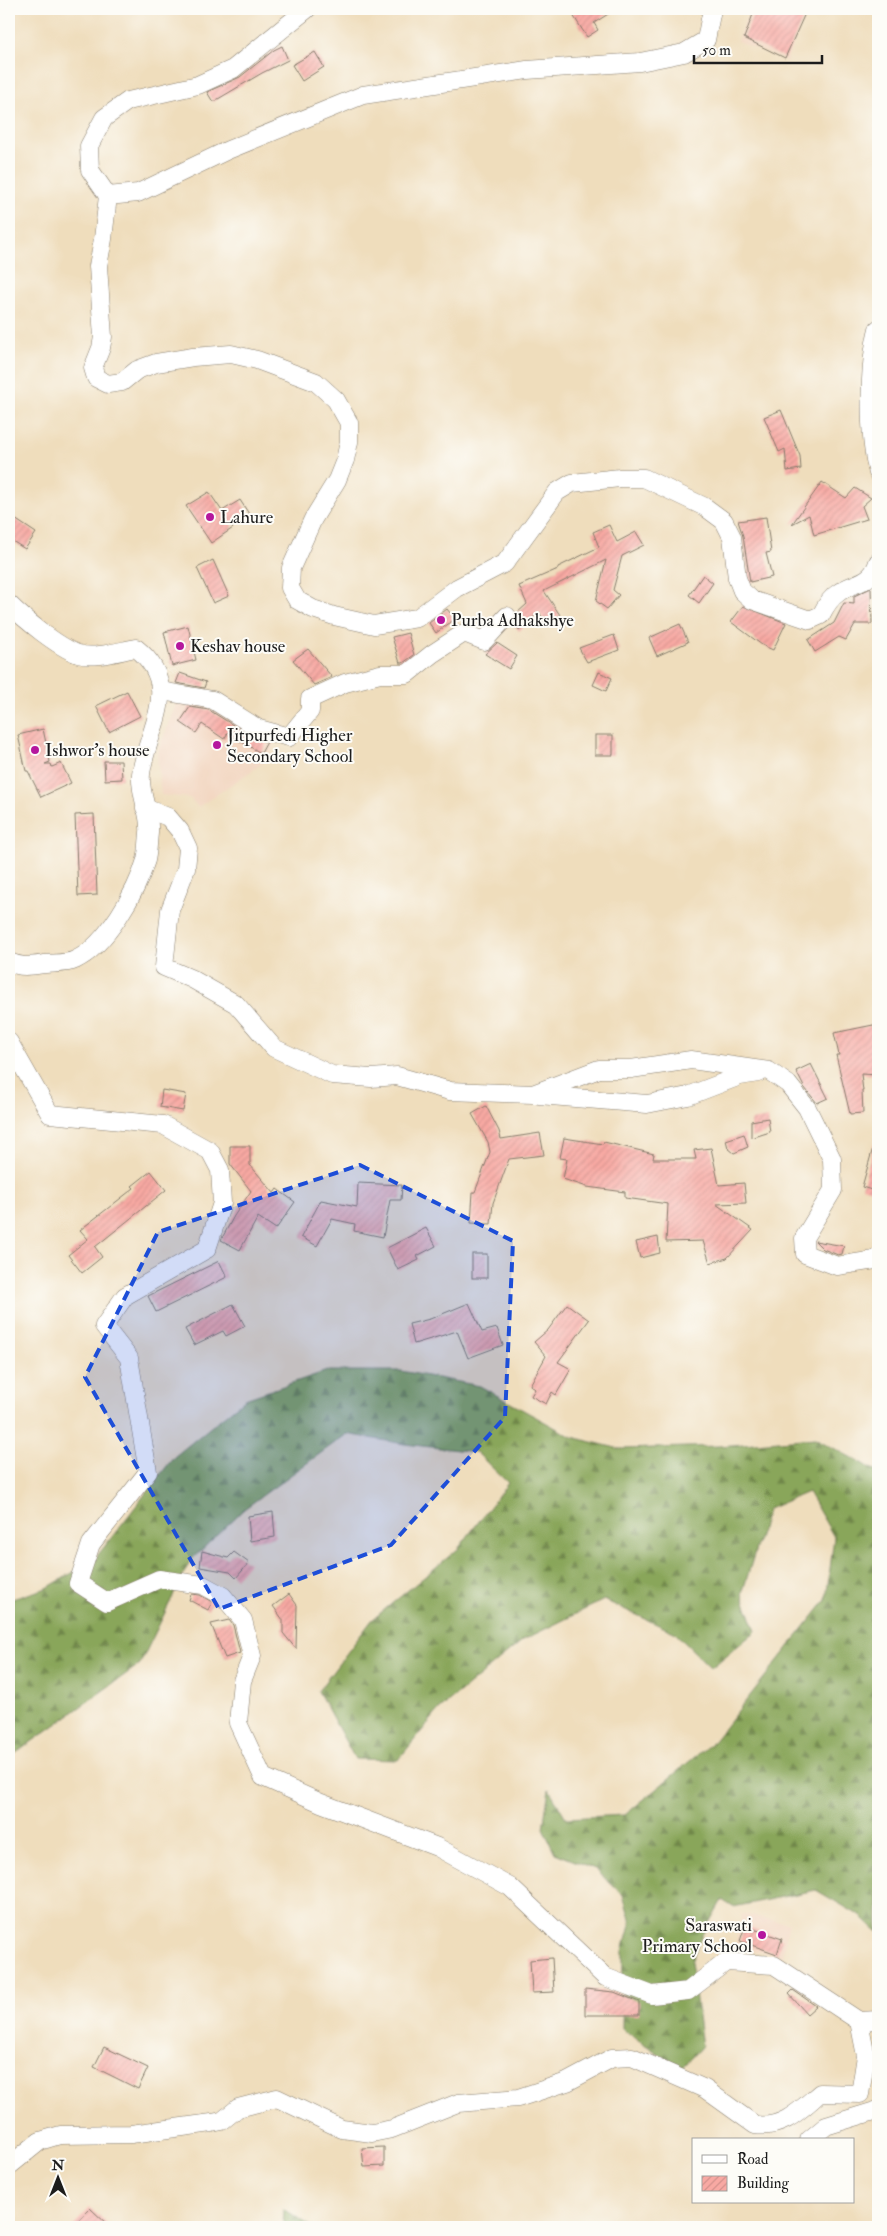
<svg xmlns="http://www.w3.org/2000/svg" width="887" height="2236" font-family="'IM FELL Double Pica',serif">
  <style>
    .built { fill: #f2d4be }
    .forest { fill: url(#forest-firs); stroke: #52613b }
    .building { fill: url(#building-hatch) }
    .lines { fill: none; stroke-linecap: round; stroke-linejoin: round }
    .minor-casing { stroke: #867c6c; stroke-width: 19 }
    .minor { stroke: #fff; stroke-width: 18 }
    .marked { fill: #1d4ed8; fill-opacity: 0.2; stroke: #1d4ed8; stroke-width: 4; stroke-dasharray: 10 6; stroke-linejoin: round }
    .poi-dot { fill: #b5179e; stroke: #fdfcf7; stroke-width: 2 }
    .labels { text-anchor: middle; stroke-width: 4; stroke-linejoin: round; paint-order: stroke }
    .poi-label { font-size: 18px; fill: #1c1c1c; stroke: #fdfcf7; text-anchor: start }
  </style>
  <defs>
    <pattern id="forest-firs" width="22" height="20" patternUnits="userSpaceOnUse" patternTransform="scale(1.25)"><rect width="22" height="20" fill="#89a65a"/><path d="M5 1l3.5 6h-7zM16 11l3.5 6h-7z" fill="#6f864a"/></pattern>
    <pattern id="building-hatch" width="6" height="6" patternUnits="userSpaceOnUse" patternTransform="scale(1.25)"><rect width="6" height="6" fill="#f8a9a3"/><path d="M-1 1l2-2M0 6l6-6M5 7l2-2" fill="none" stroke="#d4918c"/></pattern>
  </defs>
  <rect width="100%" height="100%" fill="#fdfcf7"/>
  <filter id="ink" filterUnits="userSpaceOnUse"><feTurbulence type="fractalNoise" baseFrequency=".02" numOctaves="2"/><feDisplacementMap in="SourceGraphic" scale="10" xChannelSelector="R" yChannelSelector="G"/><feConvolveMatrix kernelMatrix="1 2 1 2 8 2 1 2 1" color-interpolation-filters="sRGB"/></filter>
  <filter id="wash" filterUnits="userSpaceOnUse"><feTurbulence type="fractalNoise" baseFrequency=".0096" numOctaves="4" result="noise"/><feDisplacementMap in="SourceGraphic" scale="20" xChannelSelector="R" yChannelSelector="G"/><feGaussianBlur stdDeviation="1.12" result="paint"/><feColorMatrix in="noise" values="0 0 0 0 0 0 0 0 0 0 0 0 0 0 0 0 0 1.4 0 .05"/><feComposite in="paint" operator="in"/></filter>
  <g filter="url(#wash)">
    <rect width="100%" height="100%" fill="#efddbc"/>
    <!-- built -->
    <g class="built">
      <polygon points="750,9 808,9 786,61 737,41"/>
      <polygon points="212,698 276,737 269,759 198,807 190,798 161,795 157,754 178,699"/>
      <polygon points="742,1914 789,1923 782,1956 735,1947"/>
    </g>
    <!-- forest -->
    <g class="forest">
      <polygon points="327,1371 401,1371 480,1386 572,1437 620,1449 719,1446 815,1438 878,1472 878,1932 862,1917 816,1890 733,1907 722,1900 702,1935 691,1962 702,2046 683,2066 662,2056 622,2029 623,1951 631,1922 623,1895 595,1869 555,1853 543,1828 549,1789 566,1818 625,1815 714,1741 826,1600 834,1537 808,1492 768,1509 742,1594 756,1631 711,1668 674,1632 604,1600 523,1640 439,1710 398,1760 355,1759 318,1691 372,1620 458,1549 508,1483 476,1452 404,1444 347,1434 244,1509 190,1561 140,1664 9,1758 9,1600 47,1588 94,1560 174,1457 245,1399"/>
      <polygon points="284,2209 312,2227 283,2227"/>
    </g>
    <g id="blocks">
      <!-- building -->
      <g class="building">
        <polygon points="569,9 616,9 594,23 598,30 587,37"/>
        <polygon points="755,9 807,9 785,58 744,38"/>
        <polygon points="282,46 288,60 262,73 213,102 207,92 240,77 274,50"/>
        <polygon points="315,52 324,67 302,81 292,65"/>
        <polygon points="781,410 800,456 801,469 787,471 785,449 779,452 764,417"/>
        <polygon points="822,482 846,498 855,488 871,498 862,506 867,519 814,535 809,515 792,524"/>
        <polygon points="209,492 222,511 240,500 249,514 231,525 233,528 211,543 186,506"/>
        <polygon points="766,517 771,552 766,553 772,577 750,582 743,536 738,521"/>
        <polygon points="15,519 36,533 25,549 9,539 9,528"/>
        <polygon points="609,525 617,542 636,532 644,545 622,556 613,590 619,595 607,609 596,601 606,560 544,591 560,615 546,624 539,612 519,631 514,624 517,619 517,613 527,604 519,586 558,569 558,567 599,547 593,532"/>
        <polygon points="213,560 229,596 213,603 197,568"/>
        <polygon points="703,575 713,583 699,603 689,595"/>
        <polygon points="871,588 872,624 855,624 846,640 839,637 815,652 808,640 834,623 844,603 854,604 854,596"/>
        <polygon points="743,606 786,623 773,650 762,645 731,622"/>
        <polygon points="447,609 455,619 436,633 429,623"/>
        <polygon points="680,624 688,642 657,656 649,638"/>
        <polygon points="188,626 196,660 172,666 164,632"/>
        <polygon points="408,633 414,655 403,663 400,663 392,637"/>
        <polygon points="614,635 619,650 587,662 579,648"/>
        <polygon points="497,643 517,656 509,669 485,654"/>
        <polygon points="308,649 332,677 314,685 293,660"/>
        <polygon points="599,672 612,678 606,691 593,685"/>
        <polygon points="180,673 206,682 204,688 176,683"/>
        <polygon points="127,691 140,716 109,732 96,706"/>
        <polygon points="190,707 209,710 233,725 224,739 202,724 196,733 180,722"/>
        <polygon points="236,727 254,738 267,742 261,753 231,736"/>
        <polygon points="43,729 50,762 45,764 51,764 52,767 61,763 71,783 41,797 28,771 26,771 18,735"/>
        <rect x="595" y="735" width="18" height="20"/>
        <polygon points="104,761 121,761 122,779 105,780"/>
        <polygon points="94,814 97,895 78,896 75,815"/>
        <polygon points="878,1024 878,1075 861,1074 863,1091 862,1091 863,1113 850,1114 836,1055 839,1055 834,1033"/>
        <polygon points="811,1064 828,1098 817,1103 804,1087 796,1071"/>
        <polygon points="162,1090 186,1094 183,1111 160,1107"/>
        <polygon points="486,1106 499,1131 501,1139 540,1133 544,1155 509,1159 493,1203 491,1224 471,1223 473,1192 475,1192 490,1152 488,1142 472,1114"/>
        <polygon points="768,1118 770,1132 751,1138 751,1121"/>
        <polygon points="744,1134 748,1147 734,1153 728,1148 726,1140"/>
        <polygon points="564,1138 603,1144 604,1142 654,1154 653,1159 696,1159 694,1150 711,1148 719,1185 744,1183 746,1203 716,1204 753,1230 727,1258 710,1263 703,1241 666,1242 668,1204 625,1198 625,1192 587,1187 563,1179 567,1159 560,1158"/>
        <polygon points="874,1144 878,1144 878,1192 862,1187"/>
        <polygon points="230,1146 250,1146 250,1165 274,1193 277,1189 295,1202 276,1229 258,1217 240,1250 221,1240 234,1216 251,1191 230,1164"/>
        <polygon points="151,1171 166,1190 95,1247 102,1257 82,1273 68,1255 88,1239 80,1230 134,1188 132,1186"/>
        <polygon points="358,1183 402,1185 401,1200 390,1200 383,1237 354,1231 355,1224 332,1219 317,1246 301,1237 321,1200 357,1207"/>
        <polygon points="426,1228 436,1246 417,1256 419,1260 398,1270 387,1248"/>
        <polygon points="658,1237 660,1253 640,1258 636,1242"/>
        <polygon points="815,1241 844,1246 842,1254 838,1255 823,1249"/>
        <rect x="472" y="1254" width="15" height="24"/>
        <polygon points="219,1261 227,1277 156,1312 148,1296"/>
        <polygon points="469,1303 482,1332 497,1328 503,1345 468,1358 457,1331 414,1344 409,1324 430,1319"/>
        <polygon points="233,1304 245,1326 226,1336 223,1331 194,1345 185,1329"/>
        <polygon points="567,1304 589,1320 558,1362 571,1369 556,1395 552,1392 546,1404 531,1396 535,1389 530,1385 546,1356 534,1342 548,1330"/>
        <polygon points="273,1512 275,1537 250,1541 248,1516"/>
        <polygon points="202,1551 228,1558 234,1552 249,1563 236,1578 230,1572 200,1567"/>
        <polygon points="191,1594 200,1595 212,1602 208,1610 189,1600"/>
        <polygon points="289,1594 297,1605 296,1649 283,1633 283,1620 273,1606"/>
        <polygon points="229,1620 233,1625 240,1653 225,1658 211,1624"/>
        <polygon points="745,1926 782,1939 777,1954 740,1941"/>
        <polygon points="552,1958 554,1992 532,1993 530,1960"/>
        <polygon points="585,1989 614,1992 639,2002 639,2015 585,2015"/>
        <polygon points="793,1990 816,2006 807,2014 789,1994"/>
        <polygon points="104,2047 148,2068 138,2089 94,2067"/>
        <polygon points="384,2147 384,2166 364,2167 362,2148"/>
        <polygon points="90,2208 110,2227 72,2227"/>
      </g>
    </g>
  </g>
  <g filter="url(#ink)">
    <use href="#blocks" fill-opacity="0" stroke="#867c6c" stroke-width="1"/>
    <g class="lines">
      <!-- minor casing -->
      <g class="minor-casing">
        <g id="minor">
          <polyline points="307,9 233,69 198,85 128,101 104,118 89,146 90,170 108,196 138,193 228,150 363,95 527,70 640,62 684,53 706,40 712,9"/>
          <path d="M108 196 103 239 98 266 103 337 101 348 93 368 96 378 108 384 122 382 137 370 156 363 193 357 231 354 257 360 316 382 336 400 349 423V442L345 460 337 480 313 519 291 568 290 588 297 600 313 609 334 616 374 625 417 618 457 588 505 563 557 492 572 483 620 478H644L705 507 724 521 732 537 737 578 742 591 752 600 810 620 821 615C825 607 830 598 838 593 854 581 871 585 878 562"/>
          <path d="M878 329C868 367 868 435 878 473"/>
          <path d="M9 604C24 619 58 647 78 654 95 659 119 651 136 648 184 686 147 728 141 774 139 794 151 814 149 833 148 842 148 852 146 860 137 891 106 946 75 960 67 964 54 963 45 964 31 966 22 968 9 962"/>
          <polyline points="161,691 213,700 259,729 289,737 310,711 310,699 345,683 380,674 407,674 432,654 464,633 484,641 507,616"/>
          <polyline points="145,808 168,817 180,831 188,848 186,869 170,910 164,967 192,979 236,1004 274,1048 332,1075 371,1078 397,1076 450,1091 533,1094 599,1069 631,1069 691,1060 769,1071 788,1084 807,1108 832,1159 833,1190 804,1238 805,1254 837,1266 875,1260 878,1257"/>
          <polyline points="9,1042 50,1114 163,1125 210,1151 220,1170 222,1203 207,1249 125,1296 104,1326 129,1358 148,1472 91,1544 78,1583 107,1602 159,1579 203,1585 223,1596 243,1620 252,1656 242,1681 238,1723 263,1777 321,1803 437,1847 510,1887 605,1977 652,1995 688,1991 726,1962 774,1965 859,2021 878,2020"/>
          <polyline points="539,1095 647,1104 688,1096 740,1076 758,1073"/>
          <polyline points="809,2140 826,2126 878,2110"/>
          <path d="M9 2166 40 2141 60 2135 131 2134 212 2123 222 2121 238 2108 277 2098 342 2129 372 2133 392 2129 458 2103 518 2098 567 2082 612 2058 632 2057 705 2089 755 2125C783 2129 800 2110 820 2093L860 2094 866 2056 859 2021"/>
        </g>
      </g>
      <!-- minor -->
      <use href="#minor" class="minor"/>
    </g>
  </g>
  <!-- marked area -->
  <path class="marked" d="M360 1165 513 1241 505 1417 391 1545 219 1609 85 1377 158 1232Z"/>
  <!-- markers -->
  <g class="poi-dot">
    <circle cx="210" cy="517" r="5"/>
    <circle cx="441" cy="620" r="5"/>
    <circle cx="180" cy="646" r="5"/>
    <circle cx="217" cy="745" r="5"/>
    <circle cx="35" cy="750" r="5"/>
    <circle cx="762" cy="1935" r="5"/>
  </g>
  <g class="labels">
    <!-- poi labels -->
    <g class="poi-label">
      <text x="220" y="523">Lahure</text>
      <text x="451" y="626">Purba Adhakshye</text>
      <text x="190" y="652">Keshav house</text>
      <text x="227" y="741">Jitpurfedi Higher<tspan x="227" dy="21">Secondary School</tspan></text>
      <text x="45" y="756">Ishwor's house</text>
      <text x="752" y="1931" text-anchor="end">Saraswati<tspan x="752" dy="21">Primary School</tspan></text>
    </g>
  </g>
  <!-- margin -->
  <rect width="887" height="2236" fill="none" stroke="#fdfcf7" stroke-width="30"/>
  <!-- legend -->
  <rect x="692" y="2138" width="162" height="65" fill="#fdfcf7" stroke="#a3a29f"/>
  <rect x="702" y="2155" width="25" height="8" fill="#ffffff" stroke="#a3a29f"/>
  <text x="737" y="2164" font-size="15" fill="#1c1c1c">Road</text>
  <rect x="702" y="2176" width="25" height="15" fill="url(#building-hatch)" stroke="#a3a29f"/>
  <text x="737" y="2188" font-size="15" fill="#1c1c1c">Building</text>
  <!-- north arrow -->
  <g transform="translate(58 2178)" stroke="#fdfcf7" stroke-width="4" paint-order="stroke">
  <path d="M0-4L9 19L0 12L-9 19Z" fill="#1c1c1c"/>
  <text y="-8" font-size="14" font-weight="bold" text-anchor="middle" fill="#1c1c1c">N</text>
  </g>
  <!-- scale -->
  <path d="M694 55v8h128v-8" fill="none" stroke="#1c1c1c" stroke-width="2.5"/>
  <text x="702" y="55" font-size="15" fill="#1c1c1c" stroke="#fdfcf7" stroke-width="4" paint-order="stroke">50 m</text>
</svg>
